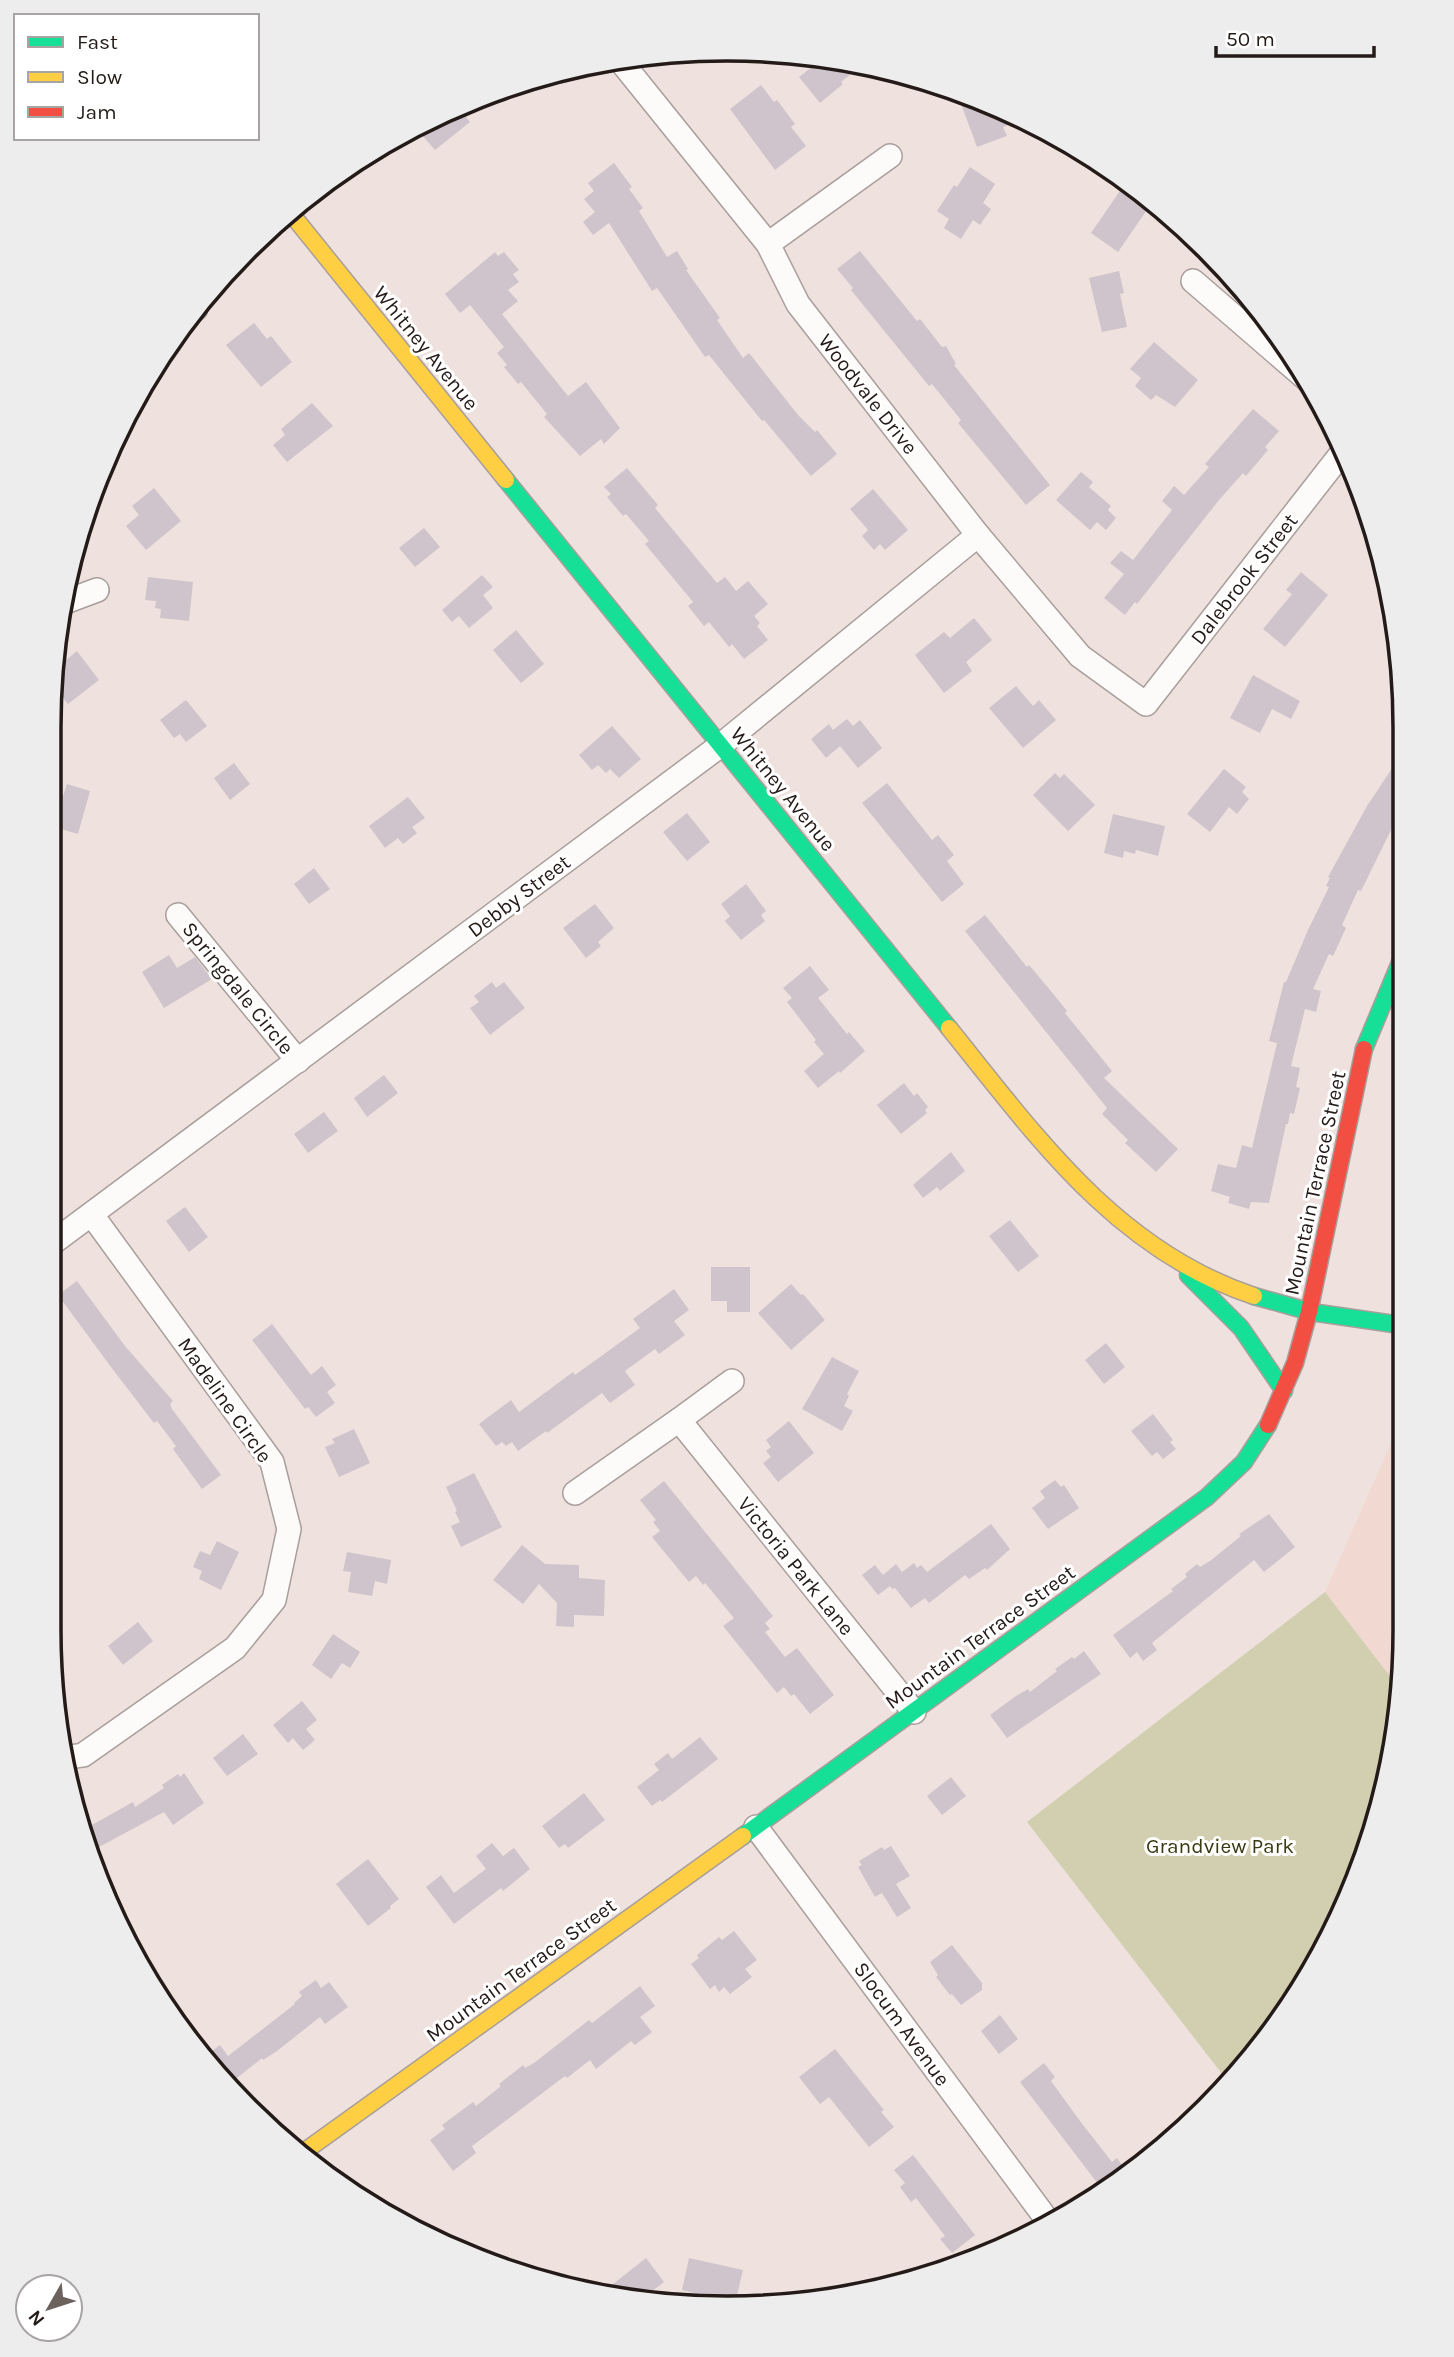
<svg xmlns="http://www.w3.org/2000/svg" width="1454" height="2357" font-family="Karla,sans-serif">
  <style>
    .built { fill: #f1d9d1 }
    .green { fill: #d2ceb0 }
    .building { fill: #cfc4cb }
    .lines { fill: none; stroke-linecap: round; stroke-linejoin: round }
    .lane-casing { stroke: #a89e9b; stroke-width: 14 }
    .street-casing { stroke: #a89e9b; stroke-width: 26 }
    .fast-casing { stroke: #a89e9b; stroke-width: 19 }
    .slow-casing { stroke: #a89e9b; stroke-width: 19 }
    .jam-casing { stroke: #a89e9b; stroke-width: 19 }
    .lane { stroke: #fdfbfa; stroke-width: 10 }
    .street { stroke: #fdfbfa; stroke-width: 23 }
    .fast { stroke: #16e098; stroke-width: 16 }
    .slow { stroke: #ffcf43; stroke-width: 16 }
    .jam { stroke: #f24e42; stroke-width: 16 }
    .labels { text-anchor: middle; stroke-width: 6; stroke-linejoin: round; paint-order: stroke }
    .street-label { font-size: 21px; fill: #241b18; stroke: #fff }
    .park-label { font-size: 21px; fill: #393a11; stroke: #fff }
    .rim { fill: none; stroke: #241b18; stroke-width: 3.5 }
  </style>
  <rect width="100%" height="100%" fill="#efe2de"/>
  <!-- built -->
  <polygon class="built" points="1400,1423 1399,1688 1325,1592"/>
  <!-- green -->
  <polygon class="green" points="1325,1592 1399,1688 1399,1718 1354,1889 1265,2042 1226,2079 1027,1822"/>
  <!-- building -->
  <g class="building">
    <polygon points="822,59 862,65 841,82 843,84 820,103 799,77"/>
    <polygon points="761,85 774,102 777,100 795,124 791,127 806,146 775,170 730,109"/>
    <polygon points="957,93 1006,111 1011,124 1003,127 1007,136 977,147"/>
    <polygon points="459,108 470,122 435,150 415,127"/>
    <polygon points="614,163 632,187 629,189 643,208 639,211 667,257 677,251 688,269 686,270 720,318 717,320 743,358 749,353 798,415 815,432 817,430 837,454 811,476 764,420 762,421 709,355 705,357 657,288 652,291 609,223 593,235 583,222 595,212 584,199 594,191 588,183"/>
    <polygon points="970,167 995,184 983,203 991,209 980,225 973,220 961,239 944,228 949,219 937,211 954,185 957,187"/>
    <polygon points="1124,185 1151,204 1118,252 1091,233"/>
    <polygon points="860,251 917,321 920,319 942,347 946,346 956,364 954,365 1050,485 1026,505 958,423 961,420 932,384 929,386 851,290 853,288 837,269"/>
    <polygon points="495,252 498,256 504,252 519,270 513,274 519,282 508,290 518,301 502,314 568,396 586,382 620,428 604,444 601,439 580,456 544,417 547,414 521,382 518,384 504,367 507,365 497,353 504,347 470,305 460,313 445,294"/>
    <polygon points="1119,271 1124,293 1120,294 1127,327 1102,332 1089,278"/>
    <polygon points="254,323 267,339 271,336 292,362 261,387 226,345"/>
    <polygon points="1154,342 1198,380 1175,407 1156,395 1151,400 1135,386 1141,378 1130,369"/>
    <polygon points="312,403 333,426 287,462 273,445 285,435 281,429"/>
    <polygon points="1253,409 1279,431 1265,447 1268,450 1246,476 1243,473 1219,500 1137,604 1135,602 1125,615 1104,598 1124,574 1110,563 1121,551 1133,560 1172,510 1162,501 1174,486 1184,495 1209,467 1205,464"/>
    <polygon points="627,468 658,505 655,508 717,583 725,577 736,591 748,581 768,604 754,616 760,623 757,626 768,640 744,659 732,644 729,647 709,622 704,626 688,606 693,602 645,544 649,541 626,514 623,516 607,497 611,494 604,487"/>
    <polygon points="1081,472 1093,482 1089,487 1111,506 1108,510 1116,518 1106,530 1097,522 1090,530 1056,500"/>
    <polygon points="154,488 181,521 146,550 126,526 139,515 132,506"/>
    <polygon points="873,489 908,530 885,550 880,544 874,550 862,536 868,530 850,509"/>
    <polygon points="424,528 440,547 415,567 399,548"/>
    <polygon points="1301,572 1328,595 1285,647 1263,629 1292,594 1286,590"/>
    <polygon points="482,575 493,587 483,595 493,608 469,628 459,616 452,622 442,610"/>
    <polygon points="148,577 193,582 189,621 160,618 161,609 155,608 156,601 145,600"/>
    <polygon points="974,618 992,640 966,662 972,671 944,693 915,655 944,632 950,638"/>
    <polygon points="516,630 544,664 521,683 493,650"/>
    <polygon points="77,651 99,680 68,704 54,687 55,669"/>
    <polygon points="1253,675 1300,701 1291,719 1272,709 1260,733 1230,718"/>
    <polygon points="1016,686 1033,706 1039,700 1056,720 1023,748 989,708"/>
    <polygon points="186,700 207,726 186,742 180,734 174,738 160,720"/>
    <polygon points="847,719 853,726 860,720 882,748 858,768 840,746 826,758 811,739 829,724 833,730"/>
    <polygon points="612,726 641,759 619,778 610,769 606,773 598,765 592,770 579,755"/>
    <polygon points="1403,752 1403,827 1395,822 1361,891 1358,890 1342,925 1346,928 1333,956 1329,954 1313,989 1321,991 1316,1012 1305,1009 1291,1066 1300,1068 1296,1087 1300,1088 1294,1114 1290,1113 1288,1124 1286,1124 1269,1203 1251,1202 1249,1209 1228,1203 1230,1197 1211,1191 1218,1164 1236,1168 1242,1145 1252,1148 1277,1043 1269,1041 1284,982 1286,982 1308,930 1329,887 1326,886 1330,878 1328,877 1367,806"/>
    <polygon points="234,763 250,784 230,800 214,778"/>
    <polygon points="1224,769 1246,787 1242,792 1249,799 1237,814 1229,807 1210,832 1187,814"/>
    <polygon points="1055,773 1060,778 1064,774 1095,805 1068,831 1033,795"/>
    <polygon points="887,783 932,840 938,835 954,855 947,861 964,884 942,902 862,803"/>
    <polygon points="67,784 90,791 78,834 54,827 54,794 63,796"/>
    <polygon points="408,797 425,818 412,827 417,833 403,844 398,838 385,848 369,826"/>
    <polygon points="687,813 710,842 687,861 663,832"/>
    <polygon points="1113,814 1165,826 1158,856 1136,850 1135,854 1124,851 1123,858 1104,853"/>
    <polygon points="314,868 330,889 309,904 294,884"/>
    <polygon points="746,884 766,911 761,915 765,921 741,940 725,921 730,916 721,904"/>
    <polygon points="595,904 614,928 598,942 601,946 586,958 563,928"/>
    <polygon points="985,915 1027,967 1029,965 1050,990 1067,1011 1065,1013 1112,1071 1104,1078 1178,1149 1156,1172 1125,1143 1128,1140 1102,1114 1107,1108 965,931"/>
    <polygon points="169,955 177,968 195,957 212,979 164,1008 142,972"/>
    <polygon points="810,966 829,990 818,998 847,1034 849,1032 865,1051 840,1073 839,1071 818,1088 804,1071 824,1054 814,1042 816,1040 787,1002 792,998 783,988"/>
    <polygon points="492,982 496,988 504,982 525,1008 490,1035 470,1008 479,1002 474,996"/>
    <polygon points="384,1075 398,1093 367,1117 354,1098"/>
    <polygon points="904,1083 914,1096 917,1093 928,1107 925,1110 927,1113 901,1134 877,1105"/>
    <polygon points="324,1112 338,1131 308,1153 294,1134"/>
    <polygon points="951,1152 965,1171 940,1191 937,1187 923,1198 913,1185"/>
    <polygon points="185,1207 208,1237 189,1252 166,1221"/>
    <polygon points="1010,1220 1039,1256 1018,1272 989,1236"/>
    <polygon points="711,1267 750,1267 750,1312 727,1312 727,1301 711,1301"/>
    <polygon points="77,1281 125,1346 173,1401 170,1404 172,1409 221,1475 202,1489 173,1449 176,1446 157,1421 154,1423 114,1371 58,1295"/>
    <polygon points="791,1284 801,1295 803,1294 825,1320 791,1350 758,1313"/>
    <polygon points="674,1289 689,1310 674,1321 685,1335 659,1354 655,1349 625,1371 635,1385 610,1403 602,1393 547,1433 546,1431 518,1451 512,1442 506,1446 502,1442 496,1446 479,1424 511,1400 519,1412 573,1372 575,1375 640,1328 633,1319"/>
    <polygon points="272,1324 311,1375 322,1366 336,1385 327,1392 335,1403 316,1417 308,1407 305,1409 252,1340"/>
    <polygon points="1106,1343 1125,1367 1104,1384 1085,1360"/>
    <polygon points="832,1357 859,1371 847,1394 849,1396 844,1406 853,1411 842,1431 802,1409"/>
    <polygon points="1153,1414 1173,1440 1170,1442 1176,1449 1163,1459 1157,1452 1152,1456 1131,1431"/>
    <polygon points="789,1421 814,1453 778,1482 763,1463 771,1457 766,1451 771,1447 766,1440"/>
    <polygon points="354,1429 370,1463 339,1477 325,1447 335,1443 332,1439"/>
    <polygon points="474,1473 502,1527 461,1547 451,1526 460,1522 455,1512 457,1511 446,1487"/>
    <polygon points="1055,1480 1061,1487 1064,1485 1079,1508 1048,1529 1032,1508 1045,1498 1040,1491"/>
    <polygon points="664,1481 773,1616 765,1623 770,1629 765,1632 785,1657 797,1648 834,1695 810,1714 794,1694 791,1696 784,1687 777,1693 723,1626 734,1618 705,1583 703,1585 696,1576 689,1582 652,1537 660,1531 653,1522 656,1520 640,1500"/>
    <polygon points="1269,1514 1295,1547 1264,1572 1254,1560 1152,1643 1157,1650 1143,1661 1137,1652 1130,1658 1113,1635 1173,1591 1171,1589 1187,1577 1185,1574 1197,1564 1200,1567 1210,1561 1241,1536 1239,1534"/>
    <polygon points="991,1524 1010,1549 987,1570 985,1568 969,1579 965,1575 929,1603 925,1598 911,1608 895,1588 892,1589 890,1586 878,1595 862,1575 875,1565 883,1575 896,1564 902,1572 914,1563 917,1568 921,1565 927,1572"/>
    <polygon points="217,1541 239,1552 221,1590 199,1579 202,1571 193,1567 200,1551 210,1555"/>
    <polygon points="522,1545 545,1564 579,1565 579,1578 605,1580 604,1616 574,1615 574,1627 556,1626 557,1603 539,1584 523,1604 493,1580"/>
    <polygon points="347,1552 391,1560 387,1584 375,1581 372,1596 348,1592 351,1572 343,1571"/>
    <polygon points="138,1622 153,1641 123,1665 108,1646"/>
    <polygon points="333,1634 360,1652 350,1668 342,1663 331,1679 312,1665"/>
    <polygon points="1084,1651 1101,1674 1007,1738 990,1715 1016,1696 1028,1689 1030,1692 1057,1671 1055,1669 1072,1657 1074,1659"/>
    <polygon points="302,1701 317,1720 306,1729 315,1740 303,1750 293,1738 288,1743 273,1725"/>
    <polygon points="243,1734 258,1754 227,1776 213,1758"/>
    <polygon points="700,1737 718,1759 662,1802 660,1800 652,1806 637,1787 659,1770 654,1764 668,1753 672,1759"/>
    <polygon points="184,1773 204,1803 173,1825 164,1812 88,1853 82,1827 90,1826 133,1802 135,1807 164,1788 162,1785 178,1774 180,1777"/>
    <polygon points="951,1777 966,1796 942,1815 927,1796"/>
    <polygon points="584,1793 605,1820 568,1848 565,1844 559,1848 542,1826"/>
    <polygon points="492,1843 503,1856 514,1848 530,1869 503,1891 501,1888 454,1924 426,1887 441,1875 454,1893 486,1869 476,1856"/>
    <polygon points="891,1846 910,1876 896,1884 911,1908 897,1917 882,1893 875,1897 858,1867 862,1865 859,1861 882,1847 884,1850"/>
    <polygon points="368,1859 399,1899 390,1906 391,1908 368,1926 336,1884"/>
    <polygon points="734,1931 757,1960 745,1969 752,1977 730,1994 724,1987 719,1992 715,1985 710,1989 691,1964 699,1958 697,1955 719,1937 722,1940"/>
    <polygon points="952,1945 982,1983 982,1990 961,2005 952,1994 950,1995 936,1977 938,1975 930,1962"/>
    <polygon points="316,1980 321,1988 329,1982 348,2007 325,2024 320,2017 277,2051 263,2060 262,2058 232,2082 204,2057 220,2045 228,2056 295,2004 294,2003 302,1996 299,1992"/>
    <polygon points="640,1986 655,2006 640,2017 652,2032 635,2045 631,2041 596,2069 590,2060 567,2078 565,2076 472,2146 476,2153 453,2171 430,2140 445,2129 442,2125 473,2102 476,2106 501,2086 499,2084 523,2065 525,2068 534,2063 589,2020 592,2023"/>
    <polygon points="1000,2015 1018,2039 999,2054 981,2031"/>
    <polygon points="835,2049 884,2110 881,2112 894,2127 869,2147 829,2097 820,2104 799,2077"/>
    <polygon points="1044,2063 1055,2077 1051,2081 1080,2121 1112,2162 1117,2158 1127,2172 1105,2193 1020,2082"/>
    <polygon points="913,2155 975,2235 952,2253 940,2239 945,2236 916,2198 911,2202 900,2187 905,2183 894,2170"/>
    <polygon points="646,2258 664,2282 647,2295 608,2288"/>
    <polygon points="689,2258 743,2270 735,2304 682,2290"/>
  </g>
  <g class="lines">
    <!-- lane casing -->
    <g class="lane-casing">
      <polyline id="lane" points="182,327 201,312"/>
    </g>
    <!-- street casing -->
    <g class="street-casing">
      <g id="street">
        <polyline points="619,59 768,244 798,304 978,535 1080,656 1146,704 1341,454"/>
        <polyline points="768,244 890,156"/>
        <polyline points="1193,281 1310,382"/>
        <polyline points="65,602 97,590"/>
        <polyline points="178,915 298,1061"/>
        <polyline points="51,1244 721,745 978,535"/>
        <polyline points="679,1420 732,1381"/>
        <polyline points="575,1493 679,1420 914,1712"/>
        <polyline points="70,1757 83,1755 235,1648 274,1600 289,1529 272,1462 92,1215"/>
        <polyline points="756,1827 1048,2221"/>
      </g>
    </g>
    <!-- fast casing -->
    <g class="fast-casing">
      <g id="fast">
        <polyline points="506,480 949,1028"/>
        <polyline points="1364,1049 1402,958"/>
        <polyline points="1188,1275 1241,1328 1284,1391"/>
        <polyline points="1254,1296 1311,1312 1401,1325"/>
        <polyline points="743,1836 1207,1497 1244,1462 1268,1425"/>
      </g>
    </g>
    <!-- slow casing -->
    <g class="slow-casing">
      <g id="slow">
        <polyline points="289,211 506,480"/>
        <path d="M949 1028C1036 1136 1116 1250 1254 1296"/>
        <polyline points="305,2151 743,1836"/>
      </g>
    </g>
    <!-- jam casing -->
    <g class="jam-casing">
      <polyline id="jam" points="1268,1425 1295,1363 1309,1312 1364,1049"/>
    </g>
    <!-- lane -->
    <use href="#lane" class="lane"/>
    <!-- street -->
    <use href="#street" class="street"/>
    <!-- fast -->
    <use href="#fast" class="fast"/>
    <!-- slow -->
    <use href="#slow" class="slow"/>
    <!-- jam -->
    <use href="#jam" class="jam"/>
  </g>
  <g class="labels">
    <!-- street labels -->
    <g class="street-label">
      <text transform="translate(426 348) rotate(51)" y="7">Whitney Avenue</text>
      <text transform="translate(868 394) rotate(52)" y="7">Woodvale Drive</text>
      <text transform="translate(1244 579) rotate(-52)" y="7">Dalebrook Street</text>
      <text transform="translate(783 789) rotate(51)" y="7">Whitney Avenue</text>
      <text transform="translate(519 896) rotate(-37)" y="7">Debby Street</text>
      <text transform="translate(238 988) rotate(51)" y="7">Springdale Circle</text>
      <text transform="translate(1315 1183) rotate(-78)" y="7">Mountain Terrace Street</text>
      <text transform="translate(225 1400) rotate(55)" y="7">Madeline Circle</text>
      <text transform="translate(796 1566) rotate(51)" y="7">Victoria Park Lane</text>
      <text transform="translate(980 1637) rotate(-36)" y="7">Mountain Terrace Street</text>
      <text transform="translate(521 1970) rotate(-36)" y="7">Mountain Terrace Street</text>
      <text transform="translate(902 2024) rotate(54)" y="7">Slocum Avenue</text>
    </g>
    <!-- park labels -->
    <g class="park-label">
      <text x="1220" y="1853">Grandview Park</text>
    </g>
  </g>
  <!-- crop -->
  <path d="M0 0H1454V2357H0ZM727 61H727A666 666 0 0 1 1393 727V1630A666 666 0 0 1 727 2296H727A666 666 0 0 1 61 1630V727A666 666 0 0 1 727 61Z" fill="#ededed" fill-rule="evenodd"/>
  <path class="rim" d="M727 61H727A666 666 0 0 1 1393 727V1630A666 666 0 0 1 727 2296H727A666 666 0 0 1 61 1630V727A666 666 0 0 1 727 61Z"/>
  <!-- legend -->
  <rect x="14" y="14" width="245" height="126" fill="#ffffff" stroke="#a7a4a3" stroke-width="2"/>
  <rect x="28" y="37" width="35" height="10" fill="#16e098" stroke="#a7a4a3" stroke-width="2"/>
  <text x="77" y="49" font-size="21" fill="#241b18">Fast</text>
  <rect x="28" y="72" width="35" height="10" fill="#ffcf43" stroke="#a7a4a3" stroke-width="2"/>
  <text x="77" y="84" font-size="21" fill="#241b18">Slow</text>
  <rect x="28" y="107" width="35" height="10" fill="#f24e42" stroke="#a7a4a3" stroke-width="2"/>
  <text x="77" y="119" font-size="21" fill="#241b18">Jam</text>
  <!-- north arrow -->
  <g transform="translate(49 2308) rotate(231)"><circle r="33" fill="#ffffff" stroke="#a7a4a3" stroke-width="2"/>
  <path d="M0-5L12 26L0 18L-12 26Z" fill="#6b615d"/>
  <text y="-10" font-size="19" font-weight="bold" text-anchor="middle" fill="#241b18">N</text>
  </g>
  <!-- scale -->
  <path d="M1216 46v10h158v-10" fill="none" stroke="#241b18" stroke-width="3.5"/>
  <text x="1226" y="46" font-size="21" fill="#241b18" stroke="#ffffff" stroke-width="5" paint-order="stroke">50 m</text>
</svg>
